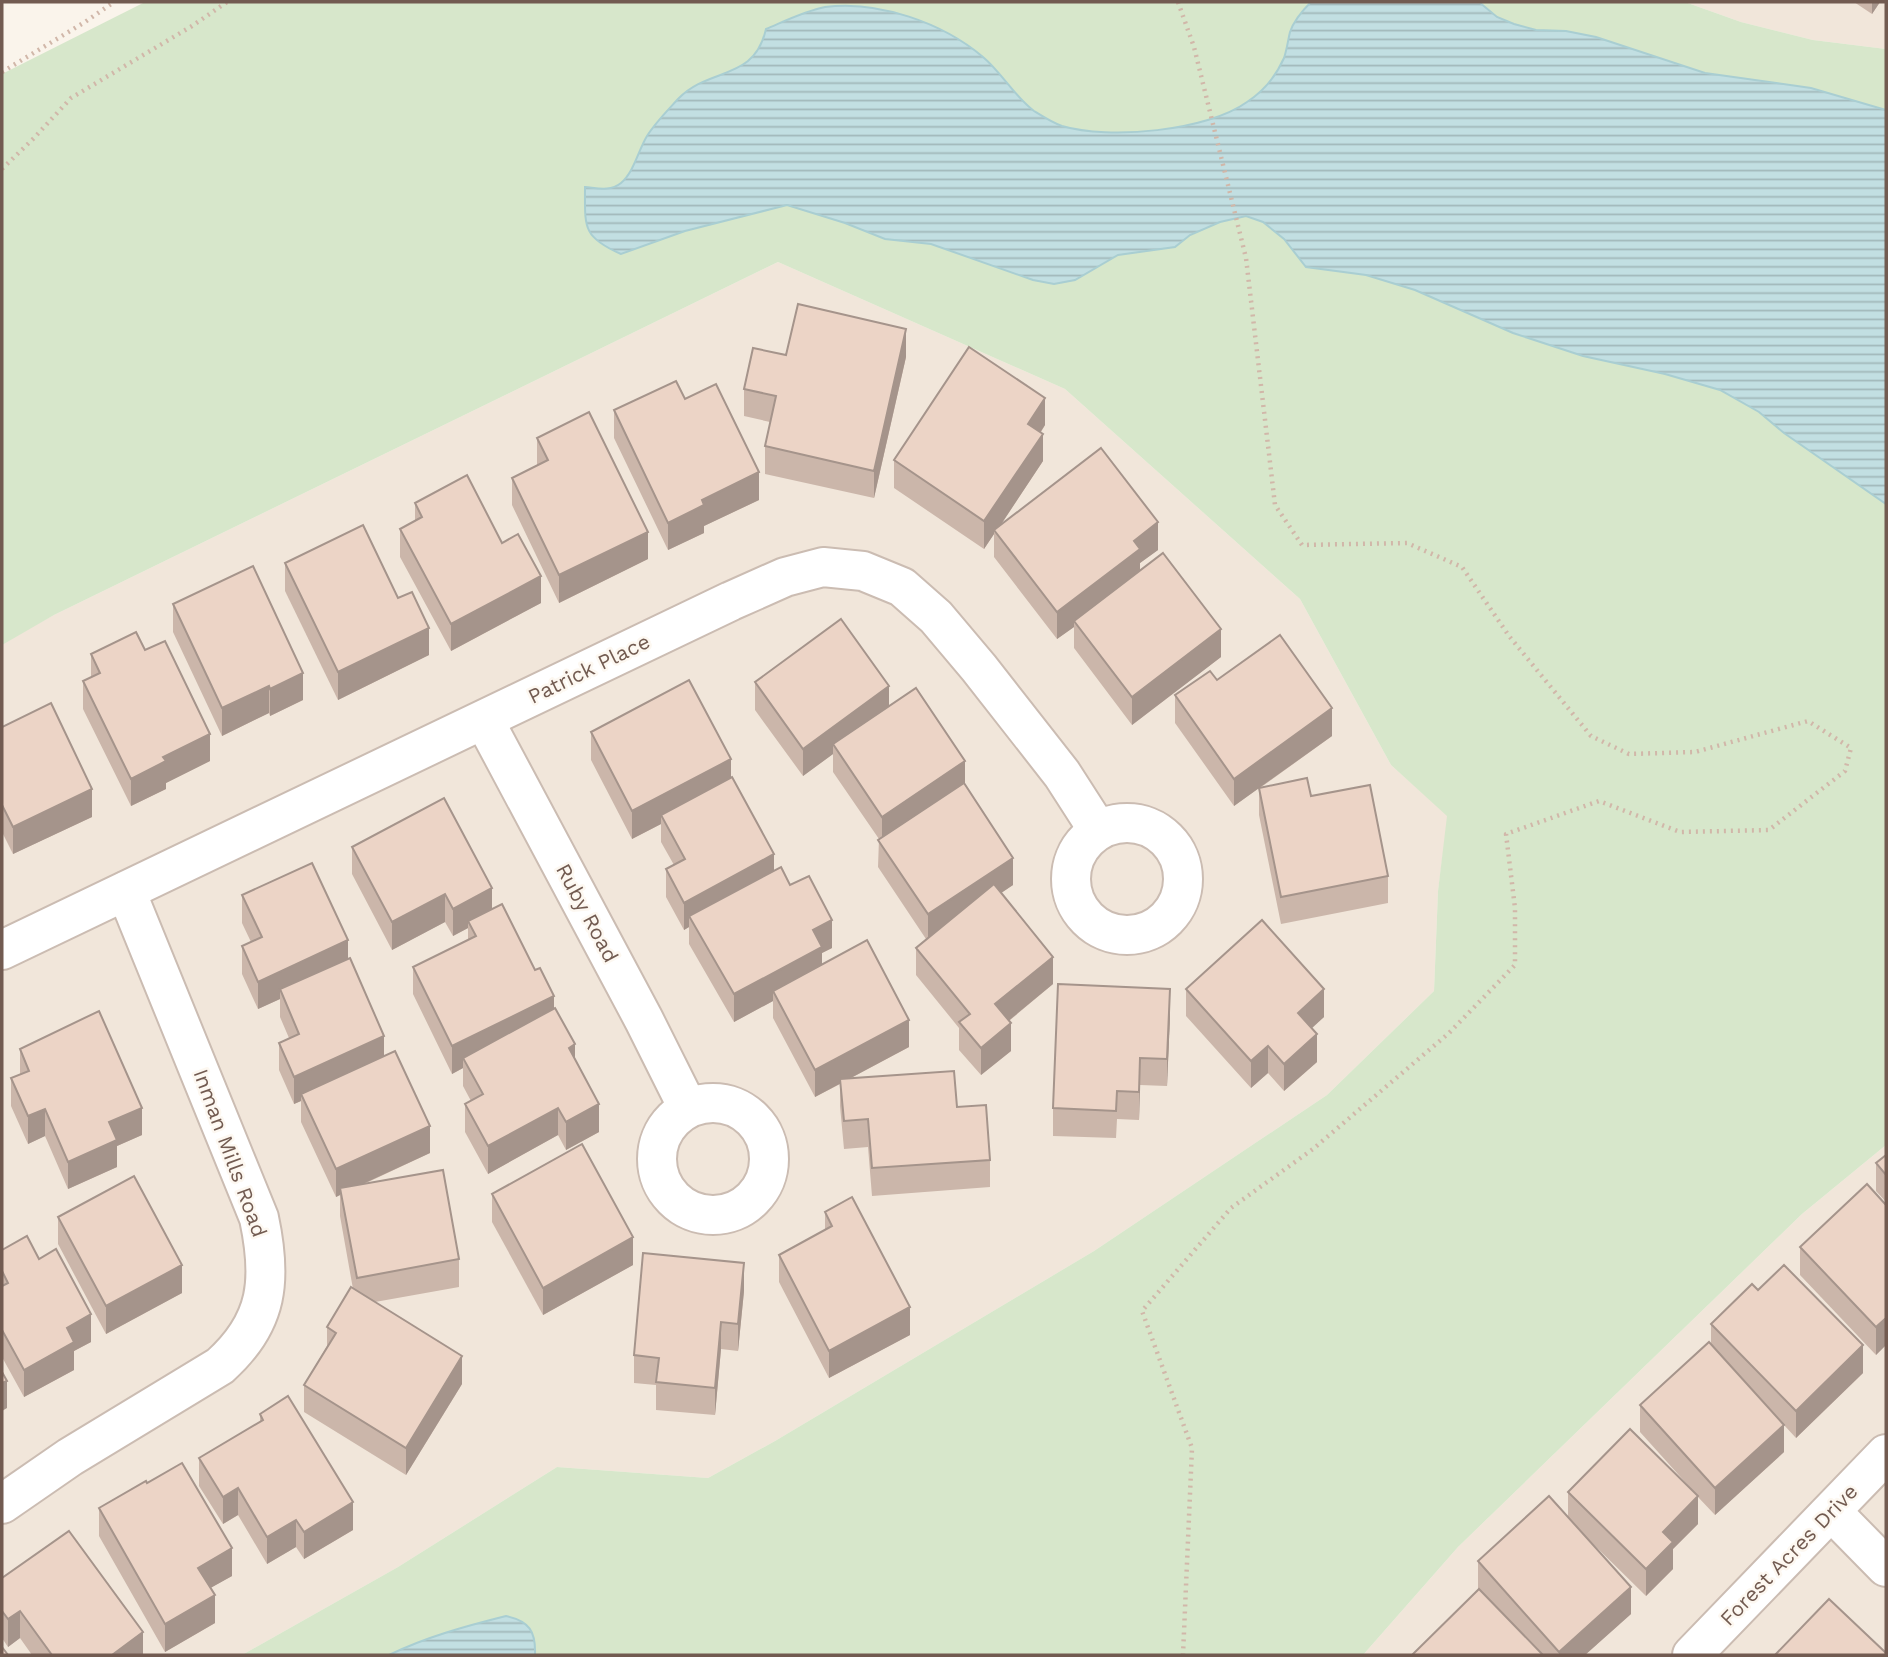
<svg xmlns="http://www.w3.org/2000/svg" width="1888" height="1657" font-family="'Work Sans',sans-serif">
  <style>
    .residential { fill: #f1e6da }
    .green { fill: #d7e7cb }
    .water { fill: url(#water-rules); stroke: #a9ced2; stroke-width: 2 }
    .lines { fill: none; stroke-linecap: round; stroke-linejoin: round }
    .minor-casing { stroke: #cbbcb2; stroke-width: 42 }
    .path { stroke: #d1b7a9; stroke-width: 4.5; stroke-dasharray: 2 5; stroke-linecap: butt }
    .minor { stroke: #fff; stroke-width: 38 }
    .wall { fill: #cbb6aa }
    .shaded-wall { fill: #a5948b }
    .building { fill: #ecd4c6; stroke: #a5948b; stroke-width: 2 }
    .labels { text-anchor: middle; stroke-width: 5; stroke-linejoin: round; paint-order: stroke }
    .street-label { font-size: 21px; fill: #725b51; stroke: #fdf8f1 }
  </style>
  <defs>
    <pattern id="water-rules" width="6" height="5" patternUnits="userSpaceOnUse" patternTransform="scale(1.75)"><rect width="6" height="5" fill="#c2dfe2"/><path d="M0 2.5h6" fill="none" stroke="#a2b8ba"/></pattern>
  </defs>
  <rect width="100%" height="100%" fill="#faf4eb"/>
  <!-- residential -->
  <g class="residential">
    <polygon points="1685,2 1886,2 1886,49 1813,40 1741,22"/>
    <polygon points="778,262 1065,389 1300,599 1391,765 1448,816 1438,891 1434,991 1327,1095 1094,1251 775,1441 708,1478 557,1467 398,1567 242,1655 2,1655 2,643 54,615"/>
    <polygon points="1886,1145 1886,1655 1363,1655 1458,1547 1802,1214"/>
  </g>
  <!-- green -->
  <polygon class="green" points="145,2 1685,2 1741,22 1813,40 1886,49 1886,1145 1802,1214 1458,1547 1363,1655 242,1655 398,1567 557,1467 708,1478 775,1441 1094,1251 1327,1095 1434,991 1438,891 1447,816 1391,765 1300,599 1065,389 778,262 54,615 2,645 2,74"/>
  <!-- water -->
  <g class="water">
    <path d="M1311 2H1479L1497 17 1514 24 1536 30 1566 31 1596 37 1705 73 1811 88 1886 110V504L1784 433 1759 412 1720 390 1665 374 1583 356 1513 333 1415 290 1366 275 1306 267 1284 239 1263 222 1246 216 1220 222 1190 235 1175 247 1118 255 1075 280 1054 284 1033 280 931 244 885 239 845 223 787 205 685 231 621 254C582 237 585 227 585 187 597 188 610 192 621 183 634 172 638 151 647 136 655 123 668 110 678 99 710 66 754 82 766 29 785 21 805 11 825 7 878 0 943 23 983 57 1002 73 1014 96 1034 111 1042 116 1053 123 1062 126 1109 140 1207 131 1247 102 1264 91 1276 76 1284 58 1287 49 1288 40 1290 32 1294 20 1303 10 1311 2Z"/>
    <path d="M506 1616C529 1621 536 1631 535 1655H389C426 1637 466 1626 506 1616Z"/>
  </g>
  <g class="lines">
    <!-- minor casing -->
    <g class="minor-casing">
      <g id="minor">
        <polyline points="484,720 644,1020 688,1108"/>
        <circle cx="1127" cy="879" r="56"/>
        <polyline points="2,950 731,601 785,577 823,567 863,571 902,587 936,617 979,668 1062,774 1098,830"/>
        <circle cx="713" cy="1159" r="56"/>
        <path d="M2 1504 70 1457 220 1366C269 1322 272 1279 259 1218L126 891"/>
        <polyline points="1832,1512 1886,1567"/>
        <polyline points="1692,1655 1886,1454"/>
      </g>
    </g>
    <!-- path -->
    <g class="path">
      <polyline points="1178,2 1194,47 1246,258 1275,505 1302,545 1407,543 1462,567 1509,636 1591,736 1629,754 1695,752 1808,721 1851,748 1845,771 1769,830 1680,832 1599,801 1506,834 1515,908 1515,965 1449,1033 1313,1149 1231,1208 1142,1311 1192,1448 1183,1655"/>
      <polyline points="2,72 85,22 114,2"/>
      <polyline points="2,169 34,138 71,98 192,26 227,2"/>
    </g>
    <!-- minor -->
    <use href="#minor" class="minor"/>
  </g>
  <!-- wall -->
  <g class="wall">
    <polygon points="1854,2 1880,2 1872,14"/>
    <polygon points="786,355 906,357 874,498 765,474 765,446 770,422 744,416 744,389"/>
    <polygon points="685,399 759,500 704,526 704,533 668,550 614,438 614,410"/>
    <polygon points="1045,425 1041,432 1043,461 1000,526 1158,550 1140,563 1140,571 1221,657 1132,725 1074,648 1074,627 1057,639 994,557 994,534 984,549 894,488 894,460"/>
    <polygon points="537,438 648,559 559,603 512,505 512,478 537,465"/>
    <polygon points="415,503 502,543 541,603 451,651 400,557 400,529 415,521"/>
    <polygon points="285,563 398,598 429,655 338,700 285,591"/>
    <polygon points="173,604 303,700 270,716 269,713 222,736 173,632"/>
    <polygon points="145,650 210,761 166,783 166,789 131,806 83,709 83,681 91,678 91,654"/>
    <polygon points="1217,680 1332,736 1260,788 1311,796 1388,876 1388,903 1281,924 1259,815 1259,788 1234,806 1175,723 1175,695"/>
    <polygon points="755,682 889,706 965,784 1013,885 1001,893 1053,984 1009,1021 1011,1051 981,1075 959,1050 959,1028 916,975 916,948 926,939 878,867 879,839 833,772 833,754 803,776 755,710"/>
    <polygon points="2,727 92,817 13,854 2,832"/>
    <polygon points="591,732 731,777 774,871 790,885 832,948 822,953 822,964 909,1047 851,1078 957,1107 990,1160 990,1187 872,1196 868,1147 844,1149 840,1106 840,1084 815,1097 773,1018 773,1001 734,1022 689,944 689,927 684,930 666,897 666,869 674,865 661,842 661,824 632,839 591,760"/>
    <polygon points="352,847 492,909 554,1009 575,1060 599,1132 566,1150 558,1135 488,1174 465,1132 465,1104 471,1101 463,1086 463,1068 452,1074 413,994 413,967 468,940 468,928 453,936 445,922 392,950 352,874"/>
    <polygon points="242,895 348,959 384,1056 430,1153 364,1184 459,1259 459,1287 375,1302 462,1384 406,1475 304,1412 304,1385 327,1346 327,1327 353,1289 340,1216 340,1195 336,1197 301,1122 301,1101 294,1104 279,1070 279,1043 289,1038 280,1017 280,999 258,1009 242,974 242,946 251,942 242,923"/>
    <polygon points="1186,989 1324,1017 1311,1028 1317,1062 1284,1091 1268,1073 1251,1088 1186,1016"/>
    <polygon points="1170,1016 1167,1086 1140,1085 1139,1120 1117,1119 1116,1138 1053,1136 1053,1108"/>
    <polygon points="20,1049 142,1135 117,1146 117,1167 68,1189 45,1136 28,1144 11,1106 11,1078 20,1075"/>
    <polygon points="1886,1155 1886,1202 1876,1191 1876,1163"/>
    <polygon points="492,1194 633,1265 543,1315 492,1222"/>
    <polygon points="1886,1205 1886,1345 1876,1355 1800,1275 1800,1247"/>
    <polygon points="825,1212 910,1335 829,1378 779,1282 779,1255 825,1230"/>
    <polygon points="58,1217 182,1293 106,1334 58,1244"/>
    <polygon points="2,1250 39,1259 91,1342 74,1351 74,1370 24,1397 2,1357"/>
    <polygon points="1758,1290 1863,1373 1796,1438 1784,1425 1784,1452 1715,1515 1698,1497 1698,1524 1673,1549 1673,1569 1646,1596 1584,1535 1631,1614 1585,1655 1412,1655 1478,1590 1478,1561 1568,1517 1568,1492 1695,1493 1640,1432 1640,1405 1711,1344 1711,1324"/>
    <polygon points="744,1291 738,1351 721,1349 715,1415 656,1410 656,1385 634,1383 634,1355"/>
    <polygon points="260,1414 353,1530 304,1559 296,1547 267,1564 238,1515 223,1524 199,1486 199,1458 260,1422"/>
    <polygon points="99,1508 232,1576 210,1588 215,1623 165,1652 99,1536"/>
    <polygon points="2,1578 143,1655 32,1655 20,1638 8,1647 2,1638"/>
  </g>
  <!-- shaded-wall -->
  <g class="shaded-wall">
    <polygon points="1872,2 1880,2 1872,14"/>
    <polygon points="906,329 906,357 874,498 874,471"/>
    <polygon points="1045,398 1045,425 1028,451 1028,424"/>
    <polygon points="1043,434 1043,461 996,532 994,530 994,534 984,549 984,521"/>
    <polygon points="759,472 759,500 704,526 704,533 668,550 668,523 702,500"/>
    <polygon points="1158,522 1158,550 1140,563 1140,576 1074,621 1074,627 1057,639 1057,612 1134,541"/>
    <polygon points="648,532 648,559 559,603 559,575"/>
    <polygon points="541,576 541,603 451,651 451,624"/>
    <polygon points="429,628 429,655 338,700 338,672"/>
    <polygon points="1221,629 1221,657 1132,725 1132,697"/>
    <polygon points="303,673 303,700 270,716 270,689"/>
    <polygon points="269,686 269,713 222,736 222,708"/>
    <polygon points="889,686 889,713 833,744 833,754 803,776 803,749"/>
    <polygon points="1332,708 1332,736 1234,806 1234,779"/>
    <polygon points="210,734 210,761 166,783 166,789 131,806 131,779 163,757"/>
    <polygon points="731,759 731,787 661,815 661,824 632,839 632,811"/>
    <polygon points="965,761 965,788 882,845 882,817"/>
    <polygon points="92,789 92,817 13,854 13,827"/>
    <polygon points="774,854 774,882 689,916 689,927 684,930 684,903"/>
    <polygon points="1013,858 1013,885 928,942 928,914"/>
    <polygon points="492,888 492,916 468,921 468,928 453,936 453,909"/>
    <polygon points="445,894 445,922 392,950 392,922"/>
    <polygon points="832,920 832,948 822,953 822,974 773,991 773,1001 734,1022 734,994 813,930"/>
    <polygon points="348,940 348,968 280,989 280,999 258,1009 258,982"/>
    <polygon points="1053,957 1053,984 995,1032 995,1004"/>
    <polygon points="1170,989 1170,1016 1167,1086 1167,1059"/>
    <polygon points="1324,989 1324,1017 1298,1041 1298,1013"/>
    <polygon points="554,996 554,1024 463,1058 463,1068 452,1074 452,1046"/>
    <polygon points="909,1020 909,1047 815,1097 815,1070"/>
    <polygon points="1011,1023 1011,1051 981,1075 981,1048"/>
    <polygon points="1317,1034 1317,1062 1284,1091 1284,1064"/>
    <polygon points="384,1036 384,1064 301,1094 301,1101 294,1104 294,1077"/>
    <polygon points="575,1044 575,1072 569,1048"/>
    <polygon points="1268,1046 1268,1073 1251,1088 1251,1061"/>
    <polygon points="1140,1058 1140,1085 1139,1120 1139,1092"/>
    <polygon points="599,1104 599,1132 566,1150 566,1122"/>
    <polygon points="142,1108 142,1135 117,1146 117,1167 68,1189 68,1162 109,1122"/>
    <polygon points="558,1108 558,1135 488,1174 488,1146"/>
    <polygon points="45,1109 45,1136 28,1144 28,1116"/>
    <polygon points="430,1126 430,1153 341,1194 340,1188 340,1195 336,1197 336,1169"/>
    <polygon points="633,1237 633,1265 543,1315 543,1288"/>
    <polygon points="744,1263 744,1291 738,1351 738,1324"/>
    <polygon points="182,1265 182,1293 106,1334 106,1306"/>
    <polygon points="910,1307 910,1335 829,1378 829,1351"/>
    <polygon points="91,1314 91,1342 74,1351 74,1370 24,1397 24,1370 67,1328"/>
    <polygon points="1886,1318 1886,1345 1876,1355 1876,1327"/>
    <polygon points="721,1322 721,1349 715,1415 715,1388"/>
    <polygon points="1863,1345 1863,1373 1796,1438 1796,1411"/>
    <polygon points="462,1356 462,1384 406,1475 406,1448"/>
    <polygon points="7,1381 7,1408 2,1411 2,1383"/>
    <polygon points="1784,1425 1784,1452 1715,1515 1715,1488"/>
    <polygon points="238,1488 238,1515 223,1524 223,1497"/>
    <polygon points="1698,1496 1698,1524 1673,1549 1673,1569 1646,1596 1646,1569 1663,1532"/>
    <polygon points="353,1502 353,1530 304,1559 304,1532"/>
    <polygon points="296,1520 296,1547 267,1564 267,1537"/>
    <polygon points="232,1548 232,1576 198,1595 198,1568"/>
    <polygon points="1631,1587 1631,1614 1585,1655 1559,1655 1559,1652"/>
    <polygon points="215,1595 215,1623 165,1652 165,1624"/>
    <polygon points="20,1611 20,1638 8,1647 8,1619"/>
    <polygon points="143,1632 143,1655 112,1655"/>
  </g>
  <!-- building -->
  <g class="building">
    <polygon points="798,304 906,329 874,471 765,446 776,396 744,389 753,348 786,355"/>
    <polygon points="969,347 1045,398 1028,424 1043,434 984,521 894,460"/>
    <polygon points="676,381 685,399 716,384 759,472 702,500 704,505 668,523 614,410"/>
    <polygon points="589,412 648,532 559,575 512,478 548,460 537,438"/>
    <polygon points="1101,448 1158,522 1134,541 1140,549 1057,612 994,530"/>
    <polygon points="467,475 502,543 518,534 541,576 451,624 400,529 422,517 415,503"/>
    <polygon points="363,525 398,598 412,592 429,628 338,672 285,563"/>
    <polygon points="1163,553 1221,629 1132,697 1074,621"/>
    <polygon points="253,566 303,673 270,689 269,686 222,708 173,604"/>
    <polygon points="841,619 889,686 803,749 755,682"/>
    <polygon points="136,632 145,650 165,641 210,734 163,757 166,761 131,779 83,681 100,673 91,654"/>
    <polygon points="1280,635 1332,708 1234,779 1175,695 1210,671 1217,680"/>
    <polygon points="689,680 731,759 632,811 591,732"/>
    <polygon points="916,688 965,761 882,817 833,744"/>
    <polygon points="51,703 92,789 13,827 2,805 2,727"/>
    <polygon points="732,777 774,854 684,903 666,869 685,859 661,815"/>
    <polygon points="1307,778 1311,796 1370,785 1388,876 1281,897 1259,788"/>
    <polygon points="964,783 1013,858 928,914 878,840"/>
    <polygon points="444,798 492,888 453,909 445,894 392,922 352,847"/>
    <polygon points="312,863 348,940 258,982 242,946 262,937 242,895"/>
    <polygon points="781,867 790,885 809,876 832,920 813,930 822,947 734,994 689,916"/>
    <polygon points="994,884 1053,957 995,1004 1011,1023 981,1048 959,1022 970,1014 916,948"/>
    <polygon points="502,904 535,970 540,968 554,996 452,1046 413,967 476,936 468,921"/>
    <polygon points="1262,920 1324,989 1298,1013 1317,1034 1284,1064 1268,1046 1251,1061 1186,989"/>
    <polygon points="867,940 909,1020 815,1070 773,991"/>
    <polygon points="350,958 384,1036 294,1077 279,1043 299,1034 280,989"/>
    <polygon points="1058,984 1170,989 1167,1059 1140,1058 1139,1092 1117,1091 1116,1111 1053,1108"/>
    <polygon points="555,1008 575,1044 569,1048 599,1104 566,1122 558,1108 488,1146 465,1104 483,1094 463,1058"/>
    <polygon points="99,1011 142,1108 109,1122 117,1140 68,1162 45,1109 28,1116 11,1078 29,1071 20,1049"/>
    <polygon points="395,1051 430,1126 336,1169 301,1094"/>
    <polygon points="954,1071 957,1107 986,1105 990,1160 872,1168 868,1119 844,1121 840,1079"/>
    <polygon points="582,1144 633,1237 543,1288 492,1194"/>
    <polygon points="1886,1155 1886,1175 1876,1163"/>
    <polygon points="443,1170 459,1259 357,1278 340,1188"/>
    <polygon points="134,1176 182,1265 106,1306 58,1217"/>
    <polygon points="1867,1184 1886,1205 1886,1318 1876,1327 1800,1247"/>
    <polygon points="852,1197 910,1307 829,1351 779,1255 832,1226 825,1212"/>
    <polygon points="27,1236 39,1259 56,1249 91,1314 67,1328 74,1342 24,1370 2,1330 2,1286 8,1283 2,1271 2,1250"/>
    <polygon points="643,1253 744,1263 738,1324 721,1322 715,1388 656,1382 659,1358 634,1355"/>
    <polygon points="1784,1265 1863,1345 1796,1411 1711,1324 1752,1284 1758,1290"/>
    <polygon points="351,1287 462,1356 406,1448 304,1385 336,1333 327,1327"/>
    <polygon points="1709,1342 1784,1425 1715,1488 1640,1405"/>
    <polygon points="2,1372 7,1381 2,1383"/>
    <polygon points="288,1396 353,1502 304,1532 296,1520 267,1537 238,1488 223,1497 199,1458 263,1420 260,1414"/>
    <polygon points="1630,1429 1698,1496 1663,1532 1673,1542 1646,1569 1568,1492"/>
    <polygon points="182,1463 232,1548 198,1568 215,1595 165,1624 99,1508 146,1481 147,1483"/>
    <polygon points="1549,1496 1631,1587 1559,1652 1478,1561"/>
    <polygon points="69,1531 143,1632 112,1655 52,1655 20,1611 8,1619 2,1611 2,1578"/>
    <polygon points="1479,1589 1543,1655 1412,1655"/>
    <polygon points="1829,1599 1886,1653 1886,1655 1775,1655"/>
    <polygon points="2,1647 8,1655 2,1655"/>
  </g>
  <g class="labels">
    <!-- street labels -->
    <g class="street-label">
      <text transform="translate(589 669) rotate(-26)" y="7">Patrick Place</text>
      <text transform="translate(587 913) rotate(62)" y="7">Ruby Road</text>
      <text transform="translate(230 1153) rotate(70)" y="7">Inman Mills Road</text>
      <text transform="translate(1789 1555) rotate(-46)" y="7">Forest Acres Drive</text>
    </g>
  </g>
  <!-- border -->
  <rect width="1888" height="1657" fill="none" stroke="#725b51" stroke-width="7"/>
</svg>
